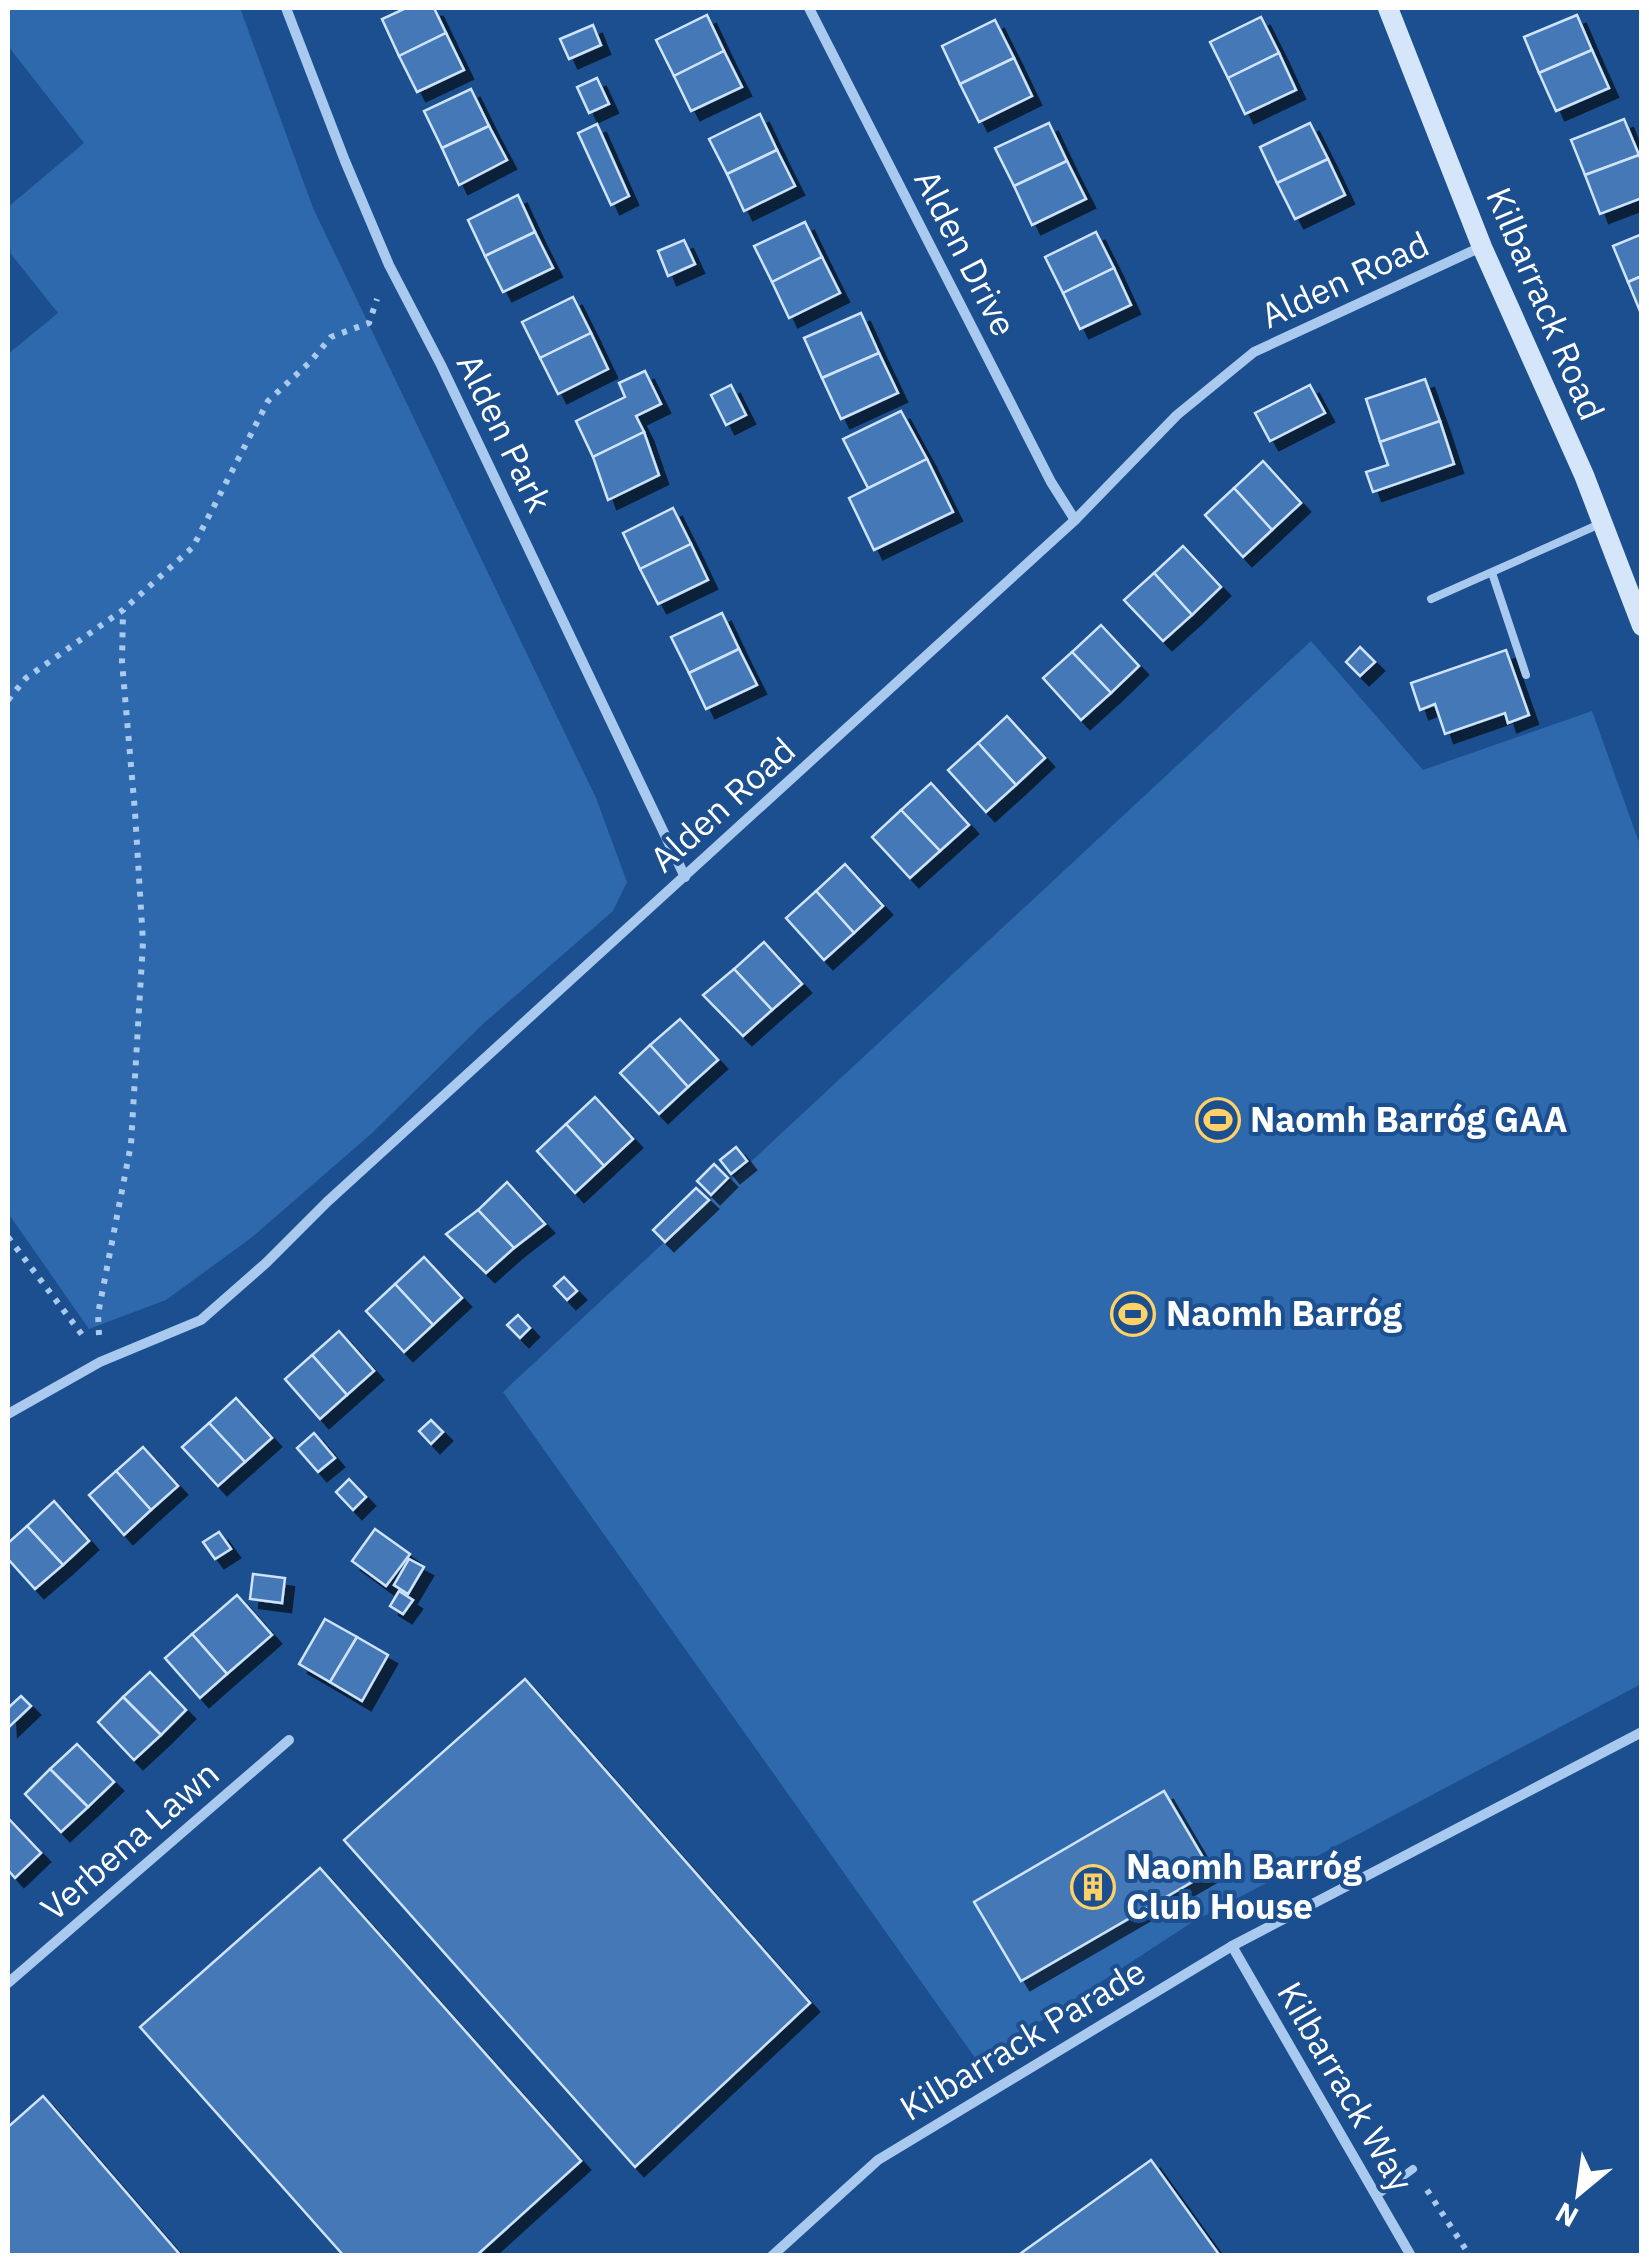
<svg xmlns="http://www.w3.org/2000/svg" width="1649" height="2263" font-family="'IBM Plex Sans',sans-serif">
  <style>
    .green { fill: #2e69ad }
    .building { fill: #4478b7; stroke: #cfe3fa; stroke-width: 2.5; filter: url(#shadow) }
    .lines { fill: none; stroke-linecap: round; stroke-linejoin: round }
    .path { stroke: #a9c9ee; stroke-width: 6; stroke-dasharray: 5 8; stroke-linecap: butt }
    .service { stroke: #a9c9ee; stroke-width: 8 }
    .minor { stroke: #a9c9ee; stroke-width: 10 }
    .secondary { stroke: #d6e6fa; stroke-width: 20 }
    .labels { text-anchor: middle; stroke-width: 8; stroke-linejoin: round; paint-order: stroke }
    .street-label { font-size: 35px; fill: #fff; stroke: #1b4f8f }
    .poi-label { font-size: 35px; font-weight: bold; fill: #fff; stroke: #1b4f8f; text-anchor: start }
  </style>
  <defs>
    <filter id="shadow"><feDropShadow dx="9" dy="9" stdDeviation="0" flood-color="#0009"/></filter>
  </defs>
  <rect width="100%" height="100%" fill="#1b4f8f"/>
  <!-- green -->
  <g class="green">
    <polygon points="8,8 240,8 313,208 596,798 627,882 613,911 484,1023 371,1134 251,1238 166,1300 89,1329 8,1213 8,354 58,313 11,254 8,236 8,207 84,143 8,46"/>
    <polygon points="1311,641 1423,770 1592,711 1641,848 1641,1684 1191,1923 978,2062 503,1392"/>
  </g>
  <!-- building -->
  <g class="building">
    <polygon points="406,8 434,8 446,33 399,56 382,19"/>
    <polygon points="707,15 724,51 674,76 656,40"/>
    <polygon points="1577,15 1592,50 1539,73 1524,37"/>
    <polygon points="1261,17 1279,53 1228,78 1210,42"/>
    <polygon points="995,20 1014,58 960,84 942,46"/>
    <polygon points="593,25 601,45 569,59 560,39"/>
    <polygon points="446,33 464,70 417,92 399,56"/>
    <polygon points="1592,50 1609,88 1556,111 1539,73"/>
    <polygon points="724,51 742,87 691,111 674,76"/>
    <polygon points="1279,53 1296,90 1245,114 1228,78"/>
    <polygon points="1014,58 1032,96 979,122 960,84"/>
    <polygon points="597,78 609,104 589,113 577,87"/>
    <polygon points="471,89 489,126 442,148 424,111"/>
    <polygon points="760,114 777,150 727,174 709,139"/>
    <polygon points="1624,119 1639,155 1585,175 1571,140"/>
    <polygon points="1049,123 1067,161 1014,186 995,148"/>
    <polygon points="1310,123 1328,159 1277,183 1260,147"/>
    <polygon points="597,124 629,196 611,205 578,133"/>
    <polygon points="489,126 507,160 459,185 442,148"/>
    <polygon points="777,150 795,186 744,211 727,174"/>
    <polygon points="1639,155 1642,162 1642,198 1600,214 1585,175"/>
    <polygon points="1328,159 1345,195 1295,219 1277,183"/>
    <polygon points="1067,161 1086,199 1032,225 1014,186"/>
    <polygon points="518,195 535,232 485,256 468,220"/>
    <polygon points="805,222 822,257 772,282 754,246"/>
    <polygon points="535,232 553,268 503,292 485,256"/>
    <polygon points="1096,232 1114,268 1063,293 1045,257"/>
    <polygon points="1642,234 1642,276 1628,282 1613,246"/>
    <polygon points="684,240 695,264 668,276 658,251"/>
    <polygon points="822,257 840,293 789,318 772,282"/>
    <polygon points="1114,268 1131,305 1080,329 1063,293"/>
    <polygon points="1642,276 1642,316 1628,282"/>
    <polygon points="573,297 591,333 540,358 522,322"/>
    <polygon points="861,313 879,353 822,378 804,338"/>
    <polygon points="591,333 608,369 558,394 540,358"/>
    <polygon points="879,353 898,393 841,419 822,378"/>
    <polygon points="645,371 661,404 636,416 644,432 593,457 576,421 625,397 619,383"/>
    <polygon points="1425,379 1440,421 1380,442 1366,399"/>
    <polygon points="731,385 746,415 726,425 711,395"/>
    <polygon points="1310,385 1325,413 1270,441 1255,413"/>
    <polygon points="901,411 927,459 868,488 843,439"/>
    <polygon points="1440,421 1454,464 1373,492 1366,472 1388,465 1380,442"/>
    <polygon points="644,432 659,475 608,500 593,457"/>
    <polygon points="927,459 953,512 874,550 849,498"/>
    <polygon points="1263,461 1301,503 1272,530 1234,488"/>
    <polygon points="1234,488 1272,530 1243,557 1205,515"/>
    <polygon points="673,508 691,544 640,569 623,533"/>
    <polygon points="691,544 708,580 658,604 640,569"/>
    <polygon points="1183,546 1221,587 1192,615 1154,573"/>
    <polygon points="1154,573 1192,615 1163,641 1124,600"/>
    <polygon points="722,613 739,649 689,673 671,637"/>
    <polygon points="1101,625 1139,666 1111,693 1072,652"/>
    <polygon points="1360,647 1375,662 1360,676 1346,662"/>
    <polygon points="739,649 757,685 706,709 689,673"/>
    <polygon points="1506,650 1529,715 1508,723 1505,713 1445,734 1435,704 1420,710 1411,683"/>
    <polygon points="1072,652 1111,693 1081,720 1043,678"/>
    <polygon points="1007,716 1045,758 1016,785 978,743"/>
    <polygon points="978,743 1016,785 986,812 948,770"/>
    <polygon points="931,783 969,825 940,851 901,810"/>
    <polygon points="901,810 940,851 910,878 872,837"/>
    <polygon points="845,864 883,906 854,933 816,891"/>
    <polygon points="816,891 854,933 824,960 786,918"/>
    <polygon points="764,942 802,984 772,1010 734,969"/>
    <polygon points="734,969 772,1010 743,1036 703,995"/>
    <polygon points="680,1019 718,1060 688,1087 650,1045"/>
    <polygon points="650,1045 688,1087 659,1114 620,1073"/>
    <polygon points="595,1097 633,1139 604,1166 566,1124"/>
    <polygon points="566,1124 604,1166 575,1193 537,1151"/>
    <polygon points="736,1147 747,1161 731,1174 720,1160"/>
    <polygon points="714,1164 728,1178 711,1195 697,1181"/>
    <polygon points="507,1182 545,1224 514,1248 478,1210"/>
    <polygon points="696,1188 709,1200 665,1242 653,1230"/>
    <polygon points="478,1210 514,1248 486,1273 446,1234"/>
    <polygon points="424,1257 462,1298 433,1325 395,1284"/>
    <polygon points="564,1277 577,1291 567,1300 554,1286"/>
    <polygon points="395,1284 433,1325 404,1352 366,1311"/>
    <polygon points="518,1315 530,1328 520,1338 507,1325"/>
    <polygon points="339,1331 374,1371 347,1395 312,1355"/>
    <polygon points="312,1355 347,1395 320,1419 285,1379"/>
    <polygon points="236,1398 272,1438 245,1462 209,1423"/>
    <polygon points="431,1420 443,1432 431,1444 419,1431"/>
    <polygon points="209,1423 245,1462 218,1486 182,1447"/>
    <polygon points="314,1433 335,1458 318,1472 297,1448"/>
    <polygon points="143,1447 178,1486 151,1510 116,1471"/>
    <polygon points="116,1471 151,1510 124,1535 89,1495"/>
    <polygon points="349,1479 366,1497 353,1510 336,1492"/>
    <polygon points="54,1501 89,1541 63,1565 27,1526"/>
    <polygon points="27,1526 63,1565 35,1589 8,1559 8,1543"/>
    <polygon points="375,1529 410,1554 386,1586 352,1561"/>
    <polygon points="219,1532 231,1549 215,1559 203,1542"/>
    <polygon points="409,1559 424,1567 408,1594 394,1585"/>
    <polygon points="253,1574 285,1578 282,1603 250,1599"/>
    <polygon points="399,1591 413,1600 403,1614 390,1606"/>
    <polygon points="237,1595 272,1635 227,1674 192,1634"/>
    <polygon points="325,1619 357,1637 330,1682 299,1664"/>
    <polygon points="192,1634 227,1674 200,1698 165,1658"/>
    <polygon points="357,1637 388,1655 362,1701 330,1682"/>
    <polygon points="150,1672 186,1710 161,1735 123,1697"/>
    <polygon points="525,1679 810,2003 635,2167 344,1840"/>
    <polygon points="21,1696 31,1706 9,1727 8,1708"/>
    <polygon points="123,1697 161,1735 134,1760 98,1722"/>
    <polygon points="77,1744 114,1782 88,1807 50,1769"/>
    <polygon points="50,1769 88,1807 61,1832 25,1794"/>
    <polygon points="1164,1791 1211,1871 1021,1981 974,1902"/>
    <polygon points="8,1818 41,1853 15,1878 8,1870"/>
    <polygon points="320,1868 581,2161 476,2256 344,2256 140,2027"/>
    <polygon points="43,2096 181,2256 8,2256 8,2127"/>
    <polygon points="1151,2160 1220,2256 1017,2256"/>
  </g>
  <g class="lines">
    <!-- path -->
    <g class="path">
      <polyline points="8,700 26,678 123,610 193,547 268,401 310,362 331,337 369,323 377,299"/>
      <polyline points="8,1237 86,1340"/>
      <polyline points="99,1335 98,1314 131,1144 143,942 135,812 122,662 123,610"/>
      <polyline points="1427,2190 1470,2256"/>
    </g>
    <!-- service -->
    <g class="service">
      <polyline points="1492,573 1526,675"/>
      <polyline points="1431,599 1602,523"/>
      <polyline points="1376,2196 1413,2169"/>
    </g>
    <!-- minor -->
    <g class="minor">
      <polyline points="286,8 345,161 389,265 441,365 685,877"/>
      <polyline points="809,8 1051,482 1075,520"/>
      <polyline points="8,1414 100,1362 201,1320 266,1263 327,1202 1075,520 1177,415 1254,352 1481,247"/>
      <polyline points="1232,1946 1411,2256"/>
      <polyline points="8,1983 289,1740"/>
      <polyline points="772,2256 878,2160 1232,1946 1642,1732"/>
    </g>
    <!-- secondary -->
    <polyline class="secondary" points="1388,8 1482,247 1584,475 1642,626"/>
  </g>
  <!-- icons -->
  <defs>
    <g id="stadium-ring" transform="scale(2.25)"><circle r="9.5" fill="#1b4f8f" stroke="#ffd166" stroke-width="1.5"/><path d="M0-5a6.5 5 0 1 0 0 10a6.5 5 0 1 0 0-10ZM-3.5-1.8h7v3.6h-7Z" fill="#ffd166"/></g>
    <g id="building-ring" transform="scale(2.25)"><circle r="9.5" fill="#1b4f8f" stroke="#ffd166" stroke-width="1.5"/><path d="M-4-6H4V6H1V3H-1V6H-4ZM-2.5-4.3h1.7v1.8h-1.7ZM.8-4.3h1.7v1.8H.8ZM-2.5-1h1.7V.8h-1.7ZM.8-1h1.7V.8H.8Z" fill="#ffd166"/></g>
  </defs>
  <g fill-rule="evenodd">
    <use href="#stadium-ring" x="1218" y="1120"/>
    <use href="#stadium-ring" x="1133" y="1314"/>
    <use href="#building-ring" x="1093" y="1887"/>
  </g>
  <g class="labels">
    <!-- street labels -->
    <g class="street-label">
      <text transform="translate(965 253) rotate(63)" y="12">Alden Drive</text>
      <text transform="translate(1345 280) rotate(-25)" y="12">Alden Road</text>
      <text transform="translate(1545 304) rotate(67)" y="12">Kilbarrack Road</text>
      <text transform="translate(504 433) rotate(64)" y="12">Alden Park</text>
      <text transform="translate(723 805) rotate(-42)" y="12">Alden Road</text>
      <text transform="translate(130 1841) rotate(-41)" y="12">Verbena Lawn</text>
      <text transform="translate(1023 2040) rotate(-31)" y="12">Kilbarrack Parade</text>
      <text transform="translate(1345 2087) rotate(60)" y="12">Kilbarrack Way</text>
    </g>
    <!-- poi labels -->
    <g class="poi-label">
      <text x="1250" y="1132">Naomh Barróg GAA</text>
      <text x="1166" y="1326">Naomh Barróg</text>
      <text x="1126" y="1879">Naomh Barróg<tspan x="1126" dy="40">Club House</tspan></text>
    </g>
  </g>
  <!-- border -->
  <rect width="1649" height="2263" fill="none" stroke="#ffffff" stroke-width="20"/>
  <!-- north arrow -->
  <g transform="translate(1579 2193) rotate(209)" stroke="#1b4f8f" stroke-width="8" paint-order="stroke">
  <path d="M0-8L18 38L0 25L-18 38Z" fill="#ffffff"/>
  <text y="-15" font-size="28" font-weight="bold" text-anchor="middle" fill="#ffffff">N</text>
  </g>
</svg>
